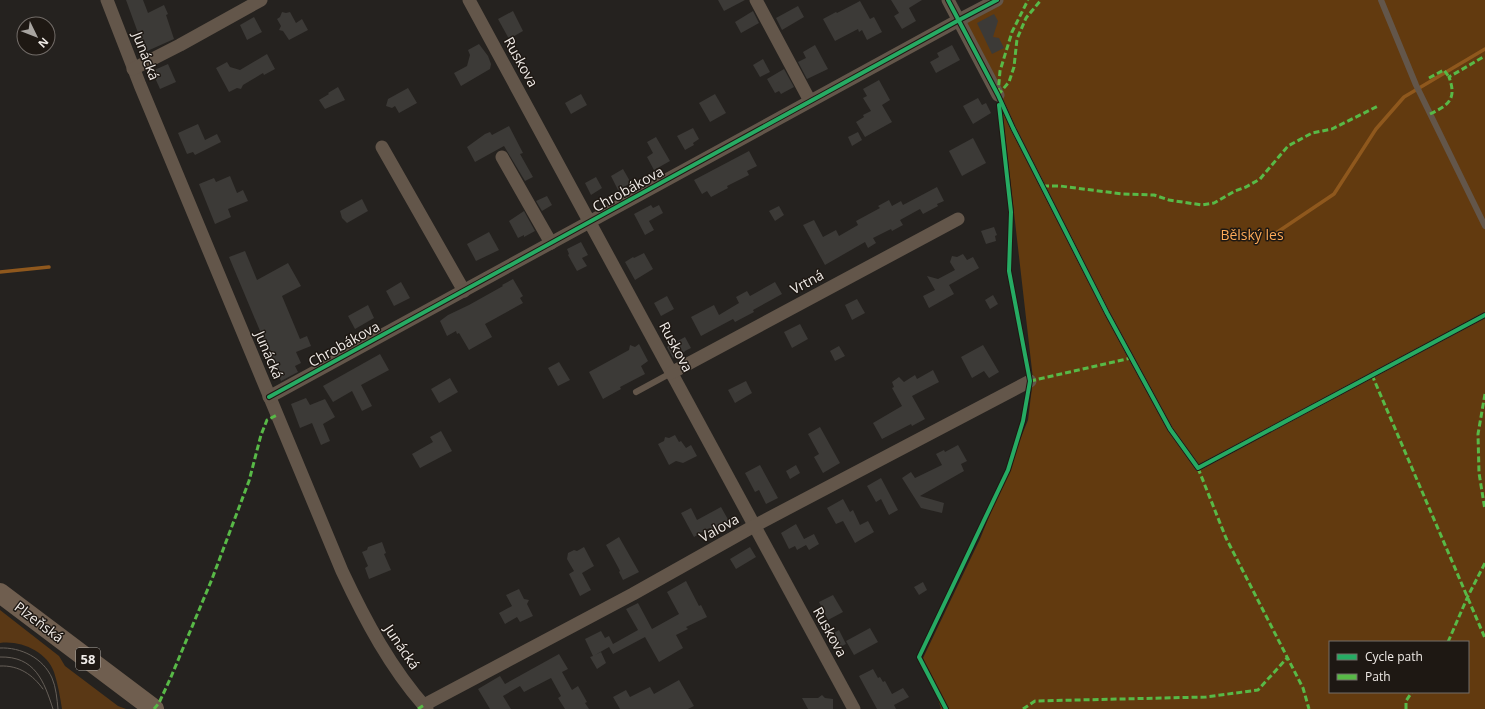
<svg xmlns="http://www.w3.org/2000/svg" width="1485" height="709" font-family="'Open Sans',sans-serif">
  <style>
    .green { fill: #5a3815 }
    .forest { fill: #623a0f; fill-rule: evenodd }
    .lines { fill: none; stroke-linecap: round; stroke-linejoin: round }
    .stream { stroke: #8f581d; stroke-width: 3.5 }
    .building { fill: #3c3a37 }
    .service { stroke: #63564a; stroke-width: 6 }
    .minor { stroke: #63564a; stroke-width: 13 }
    .primary { stroke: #6f5e4f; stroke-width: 20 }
    .tram { stroke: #665f58; stroke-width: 1 }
    .quiet { stroke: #58b947; stroke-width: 3; stroke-dasharray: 6 3; stroke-linecap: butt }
    .cycleway-casing { stroke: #1e1813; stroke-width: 6 }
    .cycleway { stroke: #26ab63; stroke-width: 4 }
    .labels { text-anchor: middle; stroke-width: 3; stroke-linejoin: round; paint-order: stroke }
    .shield { fill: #1e1813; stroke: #b1aca7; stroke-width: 1 }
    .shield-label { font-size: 13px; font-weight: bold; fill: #f0ebe7 }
    .street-label { font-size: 14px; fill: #f0ebe7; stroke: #1e1813 }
    .park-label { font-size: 14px; fill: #feaa58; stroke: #1e1813 }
  </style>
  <rect width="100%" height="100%" fill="#25221f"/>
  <!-- green -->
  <path class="green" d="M0 610 59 656 65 666 118 706 126 709H62C60 697 58 684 54 672 47 652 21 640 0 643Z"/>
  <!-- forest -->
  <path class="forest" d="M988 0H1485V709H940L941 708 923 658 980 539 1028 420 1033 379 1001 99 960 13ZM1330 642H1468V692H1330Z"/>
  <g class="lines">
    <!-- stream -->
    <g class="stream">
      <polyline points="1276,233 1334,194 1376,129 1404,97 1485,49"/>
      <polyline points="0,272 49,267"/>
    </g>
  </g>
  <!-- building -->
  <g class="building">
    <polygon points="126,0 143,0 148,13 164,5 168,14 166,15 174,39 145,52"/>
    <polygon points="718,0 745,0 724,11"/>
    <polygon points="891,0 922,0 909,8 916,21 902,29 894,16 899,13"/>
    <polygon points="860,1 870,19 874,17 882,32 867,40 862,30 859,32 858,29 835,41 823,19 836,12 837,13"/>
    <polygon points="798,6 804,17 782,30 776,18"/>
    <polygon points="513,11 523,31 509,39 498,19"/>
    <polygon points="753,11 759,23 741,33 735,22"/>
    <polygon points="282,12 286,13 290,12 296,23 302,19 308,30 289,40 283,31 279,30 281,26 277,19 280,17"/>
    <polygon points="994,14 998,21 993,37 999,38 1004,48 992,54 977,23"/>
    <polygon points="254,17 262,32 247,40 240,25"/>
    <polygon points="479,44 488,56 491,64 490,69 461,86 454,73 467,66 470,55 468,50"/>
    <polygon points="815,45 828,69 807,79 798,62 806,58 803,52"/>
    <polygon points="952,45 960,60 936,73 930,62 939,57 937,53"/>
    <polygon points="267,54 275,69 264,75 263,73 243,85 241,89 237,88 229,92 216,68 227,62 230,67 240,70"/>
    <polygon points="763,59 770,72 760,77 753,65"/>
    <polygon points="168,64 176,82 160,89 152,71"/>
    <polygon points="784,69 794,87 781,94 779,91 775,93 767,79"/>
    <polygon points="879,80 890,100 882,105 892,122 865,137 856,122 864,117 863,115 871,111 863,98 867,96 863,89"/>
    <polygon points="338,87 345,100 325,109 319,100 329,94 328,93"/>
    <polygon points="408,88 417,103 399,113 395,106 392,108 386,106 388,99"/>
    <polygon points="581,94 587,105 571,114 565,103"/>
    <polygon points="715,94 726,113 710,122 699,103"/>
    <polygon points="978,98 982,105 986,103 991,113 973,124 963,106"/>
    <polygon points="198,124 205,140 217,134 221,142 195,155 193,152 187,154 178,133"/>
    <polygon points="509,126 523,153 520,154 533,177 525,181 504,146 475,162 467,147 485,134 490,132 492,135"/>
    <polygon points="693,128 699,139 693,143 694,145 685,150 677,136"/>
    <polygon points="858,132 862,140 852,146 848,137"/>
    <polygon points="656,137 670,161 654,170 647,157 653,153 647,142"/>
    <polygon points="973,138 986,163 962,176 949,151"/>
    <polygon points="749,151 757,166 747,171 749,175 727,186 728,188 711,197 707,191 702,194 694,180"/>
    <polygon points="623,169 631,183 618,190 611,176"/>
    <polygon points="230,176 237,193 243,190 248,201 228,209 231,217 215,224 199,184 214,178 216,182"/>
    <polygon points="596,177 602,188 591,195 585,183"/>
    <polygon points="937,187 944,201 937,204 938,206 923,214 920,209 900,220 903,225 892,231 891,229 873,238 876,243 868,248 865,242 825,265 803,225 814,220 823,237 836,230 839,236 858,225 856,221 880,208 878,206 889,200 892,206 901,201 903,205"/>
    <polygon points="547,196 552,205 542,211 536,201"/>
    <polygon points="362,199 368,211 347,223 342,218 340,211"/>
    <polygon points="651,205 653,208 659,205 663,213 649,221 654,230 645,235 634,214"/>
    <polygon points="779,206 784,215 775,221 769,211"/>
    <polygon points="524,211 535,231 524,237 524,235 518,238 509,221"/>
    <polygon points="994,227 997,235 995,236 996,241 986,244 981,231"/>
    <polygon points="489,232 499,250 476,261 467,244"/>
    <polygon points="581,242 588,255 582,258 587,266 577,271 568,255 569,254 567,249"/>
    <polygon points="245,251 257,280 288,263 301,286 282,296 300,339 307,336 311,346 296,352 301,363 295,366 298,372 281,381 229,257"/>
    <polygon points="644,253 653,269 635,280 625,262 633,257 634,258"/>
    <polygon points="963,254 967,260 973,257 979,268 949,285 954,294 929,308 923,296 935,290 927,276 938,279 955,270 950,262 952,256 957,257"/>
    <polygon points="513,279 523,296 520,298 523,303 485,324 492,337 469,350 459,333 457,334 456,331 447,336 440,321 448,315 469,305 503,286 502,285"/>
    <polygon points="401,282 410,298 394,306 386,291"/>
    <polygon points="775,282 782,294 753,310 754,312 735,322 733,319 701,336 691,317 714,305 719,315 739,303 736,297 747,291 750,296"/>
    <polygon points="993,295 998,304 990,309 985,300"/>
    <polygon points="667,296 674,309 661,316 654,303"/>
    <polygon points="857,299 865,313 852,320 845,305"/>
    <polygon points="368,305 374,318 355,329 348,316"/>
    <polygon points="800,324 808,339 792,348 784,332"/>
    <polygon points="685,337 691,348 685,351 680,357 679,355 673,358 667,347"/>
    <polygon points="639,344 648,361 641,366 645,374 620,387 621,389 603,399 589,372 629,350 630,345 635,347"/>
    <polygon points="983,345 999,372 989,378 984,371 972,378 961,357"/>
    <polygon points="839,346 845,356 835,361 830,351"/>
    <polygon points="380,354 389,370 361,385 372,406 362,411 352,391 333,402 323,386"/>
    <polygon points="559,362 570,380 558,386 548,368"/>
    <polygon points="933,370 939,382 912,396 925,419 912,426 911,424 882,439 873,423 902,406 892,388 894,387 892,382 899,377 904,382 915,375 917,379"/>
    <polygon points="450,378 458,392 439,403 431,389"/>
    <polygon points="746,381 752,393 735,403 728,390"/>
    <polygon points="306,398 310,405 325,399 335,417 323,424 330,441 321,445 312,423 300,428 291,404"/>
    <polygon points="820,427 840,463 823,473 814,457 819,454 808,434"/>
    <polygon points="441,431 452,451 420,468 412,454 433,442 430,437"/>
    <polygon points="675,435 679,442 681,441 686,448 691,445 697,456 683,463 676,461 669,465 658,444 664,441 665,437 669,438"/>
    <polygon points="958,445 967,461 961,464 964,471 920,496 944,503 942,513 921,508 902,478 911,472 915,478 942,465 936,454 944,450 945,452"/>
    <polygon points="760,465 778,498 766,504 759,490 755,492 745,473"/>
    <polygon points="796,465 800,473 790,479 786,471"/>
    <polygon points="881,478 898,510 889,515 881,499 876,502 867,486"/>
    <polygon points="843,499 850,512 853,510 860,525 868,521 874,532 855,543 843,521 836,524 827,508"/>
    <polygon points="721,507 730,523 714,532 711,528 707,529 694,537 681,513 691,508 697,520"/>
    <polygon points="796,524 804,539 814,534 819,544 809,550 806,545 797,550 795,546 789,549 781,533"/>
    <polygon points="619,537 639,572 623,580 619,572 620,571 618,567 606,545"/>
    <polygon points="382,542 386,553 384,554 391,570 369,579 365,568 368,566 362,552 367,550 368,547"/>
    <polygon points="584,547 594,566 582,573 591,590 580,596 569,574 574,571 567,559 568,553 574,550 577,551"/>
    <polygon points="750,547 756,557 736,569 730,559"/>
    <polygon points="686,581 699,606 701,605 707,617 686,627 688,629 676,635 683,648 659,662 645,637 613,654 609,647 595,655 601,652 606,663 597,669 590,657 593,656 585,639 601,631 605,638 609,636 613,644 638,630 626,609 638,603 652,629 679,614 667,592"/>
    <polygon points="923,582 927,590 919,595 914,587"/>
    <polygon points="519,589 524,599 529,600 527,604 533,616 520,622 517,617 505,624 499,613 512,606 506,595"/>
    <polygon points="833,595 843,612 828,620 819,602"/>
    <polygon points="870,628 878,642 854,655 846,641"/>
    <polygon points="839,630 846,644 834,650 827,637"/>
    <polygon points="559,654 568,669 562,672 572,690 578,686 587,702 585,703 589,709 565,709 558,698 561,696 551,678 524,692 520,686 503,696 511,709 490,709 478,689 500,676 505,684"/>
    <polygon points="873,669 878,678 880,677 883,682 885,681 892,694 903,688 909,697 894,705 896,709 877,709 859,676"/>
    <polygon points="679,680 694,706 688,709 620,709 613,697 626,690 630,697 650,687 654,694"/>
    <polygon points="822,695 825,698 833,699 833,709 808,709 802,698 818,698"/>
  </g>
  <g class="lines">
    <!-- service -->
    <g class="service">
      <polyline points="1381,0 1416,85 1485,226"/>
      <polyline points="998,95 1013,128 1107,313 1170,429 1198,468 1485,315"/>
      <polyline points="636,392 671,373"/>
    </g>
    <!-- minor -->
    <g class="minor">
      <path d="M107 0 140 85 342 571C365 620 391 669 427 709"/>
      <polyline points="469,0 854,709"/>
      <polyline points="756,0 810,101"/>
      <polyline points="948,0 998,95"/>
      <polyline points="133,69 180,45 261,0"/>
      <polyline points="382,147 464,291"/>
      <polyline points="502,157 551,243"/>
      <polyline points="671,373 958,219"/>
      <polyline points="269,397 959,20 997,0"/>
      <polyline points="424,705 633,594 754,526 1030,381"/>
    </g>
    <!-- primary -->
    <polyline class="primary" points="0,593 154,709"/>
    <!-- tram -->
    <g class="tram">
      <path d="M0 648C21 647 43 658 52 678 56 687 57 699 58 709"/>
      <path d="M0 657C35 656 44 681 53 709"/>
      <path d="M0 666C19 665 33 675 43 689"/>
    </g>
    <!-- quiet -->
    <g class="quiet">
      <polyline points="1429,78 1444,70 1449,77"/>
      <polyline points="998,94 1000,71 1012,32 1028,0"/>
      <polyline points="998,95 1009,82 1014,67 1017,39 1026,18 1041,0"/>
      <path d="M1430 114C1449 105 1457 99 1449 77L1485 56"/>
      <polyline points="1043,186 1060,186 1123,194 1154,195 1169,200 1202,205 1214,203 1235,191 1246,187 1260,179 1288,146 1312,133 1332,129 1378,106"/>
      <polyline points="1372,375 1485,638"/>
      <polyline points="1030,381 1131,358"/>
      <polyline points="1485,394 1478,434 1479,473 1485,510"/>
      <polyline points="1198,468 1226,538 1303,688 1309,709"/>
      <polyline points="1448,642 1468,596 1485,563"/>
      <polyline points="154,709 159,703 171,677 212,579 249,481 261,435 267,420 277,415"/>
      <polyline points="418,709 424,705"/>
      <polyline points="1023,709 1035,701 1206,697 1258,690 1288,657"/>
      <polyline points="1406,709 1406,701 1412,692"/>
    </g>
    <!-- cycleway casing -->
    <g class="cycleway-casing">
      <g id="cycleway">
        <polyline points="948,0 998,95 1013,128 1107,313 1170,429 1198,468 1485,315"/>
        <polyline points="269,397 959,20 997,0"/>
        <polyline points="946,709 919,657 1008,470 1023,421 1030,381 1009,271 1011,212 999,105"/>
      </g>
    </g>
    <!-- cycleway -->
    <use href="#cycleway" class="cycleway"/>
  </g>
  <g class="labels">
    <!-- shield labels -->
    <rect class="shield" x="76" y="648" width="24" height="22" rx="3"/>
    <g class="shield-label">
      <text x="88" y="664">58</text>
    </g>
    <!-- street labels -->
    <g class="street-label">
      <text transform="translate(146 56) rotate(69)" y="5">Junácká</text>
      <text transform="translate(521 62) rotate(61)" y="5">Ruskova</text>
      <text transform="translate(628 189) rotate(-29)" y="5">Chrobákova</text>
      <text transform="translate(807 282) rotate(-28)" y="5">Vrtná</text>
      <text transform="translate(344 344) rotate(-29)" y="5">Chrobákova</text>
      <text transform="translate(676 347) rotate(62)" y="5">Ruskova</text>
      <text transform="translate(269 355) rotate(67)" y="5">Junácká</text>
      <text transform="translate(719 528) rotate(-29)" y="5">Valova</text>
      <text transform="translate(39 622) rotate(37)" y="5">Plzeňská</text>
      <text transform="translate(830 632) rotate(61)" y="5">Ruskova</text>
      <text transform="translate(402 647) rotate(56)" y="5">Junácká</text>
    </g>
    <!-- park labels -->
    <g class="park-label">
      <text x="1252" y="240">Bělský les</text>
    </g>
  </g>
  <!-- legend -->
  <rect x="1329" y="641" width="140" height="52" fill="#1e1813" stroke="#726c68"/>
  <rect x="1337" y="654" width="20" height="6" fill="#26ab63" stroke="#726c68"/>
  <text x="1365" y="661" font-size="12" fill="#f0ebe7">Cycle path</text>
  <rect x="1337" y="674" width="20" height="6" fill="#58b947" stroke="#726c68"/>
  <text x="1365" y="681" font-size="12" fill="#f0ebe7">Path</text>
  <!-- north arrow -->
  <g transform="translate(36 36) rotate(133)"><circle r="19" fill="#1e1813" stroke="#726c68"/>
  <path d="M0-3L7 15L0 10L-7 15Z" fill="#a9a5a1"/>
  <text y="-6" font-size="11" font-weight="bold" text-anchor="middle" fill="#f0ebe7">N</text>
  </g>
</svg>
